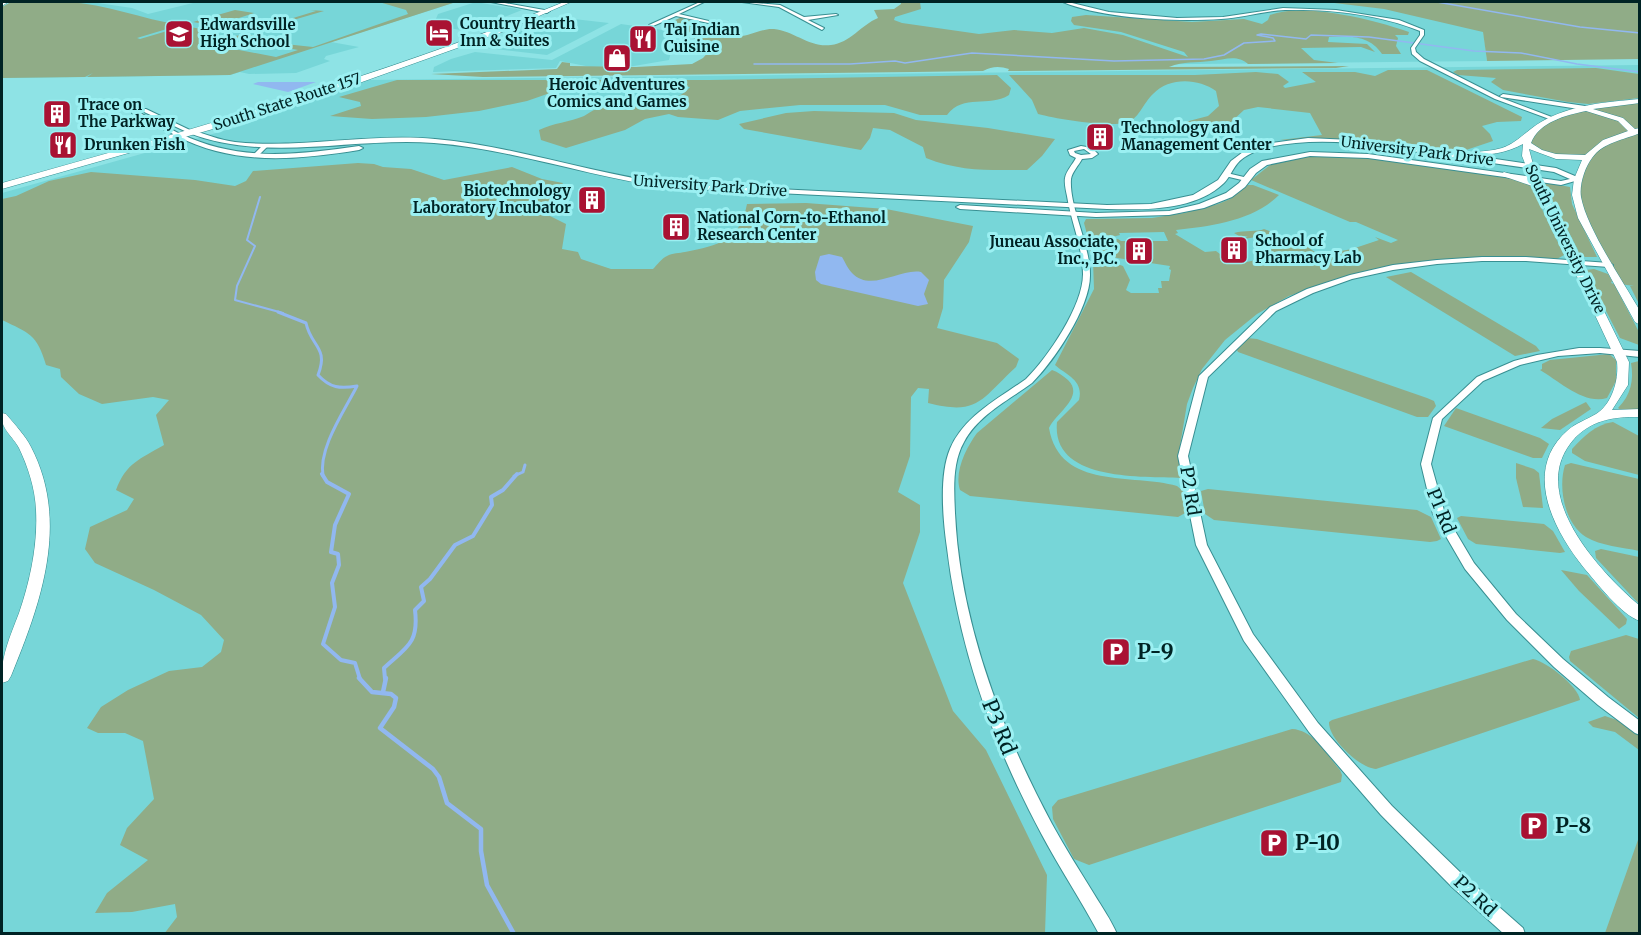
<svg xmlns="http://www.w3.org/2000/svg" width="1641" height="935" font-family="Merriweather,serif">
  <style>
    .built { fill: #77d6d8 }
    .green { fill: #90ac87; fill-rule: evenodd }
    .water { fill: #91b8f0 }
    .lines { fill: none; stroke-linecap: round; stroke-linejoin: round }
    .stream-far4 { stroke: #91b8f0; stroke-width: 1.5 }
    .stream-far3 { stroke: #91b8f0; stroke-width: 2 }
    .stream-far2 { stroke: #91b8f0; stroke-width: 3 }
    .stream-far1 { stroke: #91b8f0; stroke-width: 4 }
    .stream { stroke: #91b8f0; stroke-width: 4.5 }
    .minor-casing { stroke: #388f92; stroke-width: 2 }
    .tertiary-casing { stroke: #388f92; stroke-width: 2 }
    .secondary-casing { stroke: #388f92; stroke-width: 1 }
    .primary-casing { stroke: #388f92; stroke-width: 1 }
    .minor { fill: #fff; fill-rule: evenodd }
    .tertiary { fill: #fff; fill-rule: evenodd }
    .secondary { fill: #fff; fill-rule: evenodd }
    .primary { fill: #fff; fill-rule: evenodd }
    .labels { text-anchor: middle; stroke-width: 6; stroke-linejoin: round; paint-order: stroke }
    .far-poi-label { font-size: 15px; font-weight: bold; fill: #002324; stroke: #9bf0f2; text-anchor: start }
    .far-street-label { font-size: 15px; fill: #002324; stroke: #9bf0f2 }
    .street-label { font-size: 18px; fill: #002324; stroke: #9bf0f2 }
    .near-poi-label { font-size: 21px; font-weight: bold; fill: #002324; stroke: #9bf0f2; text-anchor: start }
    .near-street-label { font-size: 21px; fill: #002324; stroke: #9bf0f2 }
  </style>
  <rect width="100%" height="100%" fill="#8ee3e5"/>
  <!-- built -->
  <g class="built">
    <polygon points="11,2 91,2 132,8 148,14 197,2 456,2 331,42 359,47 326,56 324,59 330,61 296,73 249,74 240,72 230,75 2,78 2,7"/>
    <polygon points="476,2 522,10 469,31 433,26 438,14"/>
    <polygon points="907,2 1352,2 1481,14 1487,61 804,68"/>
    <polygon points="556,17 609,23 547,55 487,48 509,38 516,38 511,36 549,18"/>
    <polygon points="621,24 676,32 669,60 634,66 591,67 560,61 556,68 433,72 434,67 451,59 475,52 552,60"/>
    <polygon points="1639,65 1639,933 2,933 2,193 241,126 368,80"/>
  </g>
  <!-- green -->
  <g class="green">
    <path d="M11 2C29 2 48 0 67 2 106 4 142 19 180 25L137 38 140 39 184 26 219 32 214 36 217 39 247 34 285 44 313 47 408 14 406 10 379 2H456L230 75 87 77 93 73 85 77 2 78V7ZM236 38 274 45 283 44 282 47 298 50 276 57 213 45Z"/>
    <path d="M901 2H920L921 9 895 17 894 20 902 23 979 34 1014 30 1052 33 1084 28 1123 35 1188 57 1184 52 1121 32 1074 25 1071 21 1072 17 1086 15 1192 22 1244 19 1262 24 1268 20 1270 15C1305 2 1375 20 1409 32L1408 35H1395L1398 38 1396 46 1401 54H1382C1369 35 1350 36 1329 37L1328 42 1367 44 1375 52 1361 47 1301 48 1314 60 1338 63 1248 64C1237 54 1224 60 1211 61 1196 63 1184 61 1169 67L1349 66 1336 68 1008 71 1009 69C1000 66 992 66 983 71L913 72 483 77 431 74 557 69 562 62 570 63V66L636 67 692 64 703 58 712 48 682 32 664 28 666 24 682 17C697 23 724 35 739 36 750 36 762 28 774 29 794 31 810 48 831 45 850 43 861 25 878 18L874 10 894 9 901 4Z"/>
    <polygon points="1326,2 1639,2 1639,59 1487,61 1483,32 1384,9"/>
    <polygon points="235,10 254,13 233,20 267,26 316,11 310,10 324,11 252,32 241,30 246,28 238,30 193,22"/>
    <polygon points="1596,68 1639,74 1639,98 1588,104 1568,102 1503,90 1491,82 1496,78 1458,75 1453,72 1457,70"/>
    <path d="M1388 70H1427L1522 117 1521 121 1497 122 1482 126 1490 134 1493 141 1466 150 1423 148 1369 140H1280L1322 135 1310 113 1258 107 1244 110 1231 122 1192 126 1185 122 1208 116 1219 106 1216 91C1198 78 1169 77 1153 94 1143 103 1139 120 1125 123 1106 127 1057 119 1038 114L1032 100 1009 75H1195L1256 72 1278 74 1289 82 1283 86 1285 88 1316 82 1302 72H1355L1375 76Z"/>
    <path d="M997 75 1011 88 1009 95C988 108 964 93 947 115H920L885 105H800L740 111 718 120 678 117 669 114 645 119 625 130 566 148 541 140 539 130C553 123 570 122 584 116 588 114 591 111 596 109 622 99 672 110 690 87L676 85H586L550 93 527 101 479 111 426 117 372 119 330 116 361 106 360 102 339 97 397 80H709Z"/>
    <path d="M1639 101V304L1630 286H1634L1620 284 1576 195 1588 157 1544 154 1527 141C1553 108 1601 107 1639 101Z"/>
    <path d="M814 111 894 113 916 120 988 128 1055 139 1042 156 1027 170C990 170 961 172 926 158L923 147 890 130 873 128 870 138 861 150 744 129 739 124 786 113Z"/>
    <path d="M1311 156C1379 156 1446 168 1513 178L1531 186 1564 255 1557 259 1496 258 1395 265 1328 282 1289 296 1257 314 1225 340 1202 369 1193 388 1187 404 1180 446 1181 478C1142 476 1051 482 1057 422L1079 400C1084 380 1066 375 1055 365L1094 289 1093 261H1108L1123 266 1130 280 1126 290 1131 293H1159L1158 288H1162L1161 281H1169L1171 270 1169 269 1170 266 1091 254 1088 243 1118 239 1121 241H1168L1164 232 1119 233 1120 235C1109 238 1099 240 1088 238L1084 223 1086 219 1152 218 1184 213 1218 204 1230 199 1247 185H1253L1279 195C1253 221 1211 226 1176 230L1178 233 1175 234 1205 252 1216 251 1224 257 1232 256 1242 263 1265 258 1254 250 1273 247 1256 237 1244 239 1242 238 1248 236H1239L1234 233C1244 230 1258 232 1264 229L1305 245 1319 255 1352 249 1379 240 1375 237 1391 243 1398 240 1356 222H1350L1251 180 1270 165Z"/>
    <path d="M358 163 374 164 383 167 411 169 444 180 512 167 542 179 563 183 542 212 566 224 562 249 578 252 581 259 611 269H653C657 265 662 258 667 256 672 253 680 253 685 252 719 245 740 241 747 204L806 203 886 209 973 226 969 242 944 280 943 308 937 328 997 343 1019 359 1016 367C981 399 979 416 928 403L929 389 918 388 911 397 910 456 898 492 920 505V532L903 583 953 711 986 750 1047 875 1045 933 164 934 177 917 175 904 132 912 95 913 107 893 148 860 120 845 127 828 154 799 143 741 125 733H98L87 728 101 707 128 690 169 671 202 667 221 652 224 640 201 615 154 590 95 563 85 549 90 527 127 510 134 499 116 490C126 463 140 459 164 445L156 415 169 400 153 397 102 404 79 394 61 377 60 369 46 365C37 334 29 333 2 320V199L16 196 49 181 91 172 195 180 235 186 246 181 253 171Z"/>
    <polygon points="1543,182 1570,187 1572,204 1597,257 1585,257 1577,253 1578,250"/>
    <polygon points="1594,269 1608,274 1612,281 1611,283 1614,284 1639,332 1639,345 1620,338 1591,282 1593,280 1590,278 1586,270"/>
    <polygon points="1411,272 1536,346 1540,351 1515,356 1386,277"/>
    <polygon points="1247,338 1257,339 1427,398 1434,401 1436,406 1428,417 1417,417 1238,352 1236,348"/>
    <path d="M1609 354 1616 360V381L1607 398C1584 405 1559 381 1540 370L1542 369V364L1550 360Z"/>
    <path d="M1639 361V410H1621L1618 408C1631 395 1634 380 1631 363Z"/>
    <path d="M1052 370C1058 372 1063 376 1068 380 1085 397 1056 413 1049 428 1060 491 1133 473 1177 486L1183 491 1187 512 1178 517 970 496 960 490C954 472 966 448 977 433Z"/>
    <polygon points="1586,402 1591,409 1560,430 1541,428 1552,419"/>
    <polygon points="1456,408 1540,438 1549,444 1542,458 1533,458 1444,426"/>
    <path d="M1613 422 1639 436V475L1585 461 1572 453V449C1583 437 1596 424 1613 422Z"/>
    <polygon points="1516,463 1534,469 1539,473 1543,508 1523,507 1516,478"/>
    <path d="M1571 463 1639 479V551C1622 547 1601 546 1586 537 1564 523 1558 487 1565 465Z"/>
    <polygon points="1208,489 1417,510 1431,517 1441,539 1437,541 1430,542 1214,520 1205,514 1201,491"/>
    <polygon points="1461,516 1544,524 1553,531 1565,552 1560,553 1476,544 1468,539 1457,518"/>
    <polygon points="1601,549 1639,557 1639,604 1596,558 1595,551"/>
    <polygon points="1561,570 1587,575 1627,619 1626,624 1619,629 1579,591"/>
    <polygon points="1626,635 1639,639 1639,718 1570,661 1569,657 1571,651"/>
    <path d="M1533 659C1547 662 1578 686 1580 700L1376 769C1360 768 1328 739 1329 722L1332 720Z"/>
    <polygon points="1605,716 1617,720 1639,735 1639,750 1615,732 1593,727 1588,722"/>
    <path d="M1292 729C1314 730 1327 755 1340 770L1342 775 1341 782 1089 865 1074 859 1053 819 1052 807 1058 800Z"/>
    <polygon points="1639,837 1639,933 1605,933"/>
  </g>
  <!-- water -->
  <g class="water">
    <polygon points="258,82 316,82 288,92 253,84"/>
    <path d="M829 254 842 257C845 262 848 269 852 273 871 293 900 268 921 272L929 280 924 294 928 304 918 306 821 284 816 280 815 272 820 256Z"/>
  </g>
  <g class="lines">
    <!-- stream-far4 -->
    <g class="stream-far4">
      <polyline points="1437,2 1580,27 1640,33"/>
      <polyline points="754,64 850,64 895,61 905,63 972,53 1114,61 1204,59 1224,55 1244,43 1275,41 1273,38 1257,35 1261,34 1306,39 1311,35 1369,37 1474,51 1521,53 1577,64 1640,72"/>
    </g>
    <!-- stream-far3 -->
    <polyline class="stream-far3" points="260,197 247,240 255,246 237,286 235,300 283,313"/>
    <!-- stream-far2 -->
    <g class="stream-far2">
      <path d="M278 312 306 323C311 347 329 347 318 375 330 388 340 389 357 386 345 410 318 448 323 476"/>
      <polyline points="514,476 523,472 525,465"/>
    </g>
    <!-- stream-far1 -->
    <g class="stream-far1">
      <polyline points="322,474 327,482 349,494 335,525 331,552 338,554 339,565 332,583 335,607 323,644 341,660 355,663 360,679"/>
      <path d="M385 679 384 668C407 647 419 643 415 610L424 601 421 587 430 579 455 545 473 536 492 505 491 497 503 490 517 474"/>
    </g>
    <!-- stream -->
    <g class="stream">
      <polyline points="359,678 372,692 391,694 396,698 394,707 380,728 433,769 439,777 447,803 481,829 481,851 487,885 514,934"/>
      <polyline points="383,692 386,678"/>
    </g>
    <!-- minor casing -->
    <g class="minor-casing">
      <g id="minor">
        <polygon points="700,2 704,2 679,14 713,22 713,24 676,16 653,26 649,25"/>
        <polygon points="742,2 780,5 804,17 836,14 838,15 808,20 824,28 822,30 779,7"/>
        <path d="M1063 2H1068L1109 12 1177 18 1223 17 1283 8 1336 10 1399 20 1424 30V35L1415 48 1416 52 1424 59 1499 97 1557 119 1552 120 1495 99 1420 61 1412 54 1411 48 1420 35V31C1378 14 1329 9 1285 10 1263 11 1242 18 1221 19 1177 22 1103 19 1063 2Z"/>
        <polygon points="1503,94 1585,106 1588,108 1585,110 1501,97 1500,96"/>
        <polygon points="142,109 146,109 194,132 189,133 142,111"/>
        <polygon points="132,111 136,111 182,135 177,136 132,113"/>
        <polygon points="264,144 269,145 258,156 254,156 254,154"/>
        <path d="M1081 146 1092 148 1098 154 1092 158 1082 159C1079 165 1072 172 1071 179 1069 207 1090 244 1090 274 1091 307 1054 361 1032 383 1009 400 978 415 964 442 952 463 954 490 955 513 960 622 1001 729 1052 824 1065 848 1080 871 1094 894 1102 907 1111 920 1117 934H1099C1081 900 1060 869 1042 835 994 746 959 649 947 548 943 520 939 475 950 449 964 416 998 399 1026 379 1048 357 1083 306 1083 274 1083 248 1071 222 1067 196 1066 191 1064 183 1065 178 1066 171 1073 164 1076 158L1070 155 1068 150ZM1084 149 1091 154 1081 155 1075 153 1074 151Z"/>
        <polygon points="1227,173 1248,178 1249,179 1246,181 1225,176 1224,175"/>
        <polygon points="1482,257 1526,257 1609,263 1613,265 1609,267 1526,261 1482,261 1437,264 1393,270 1352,279 1313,293 1276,311 1208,377 1188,456 1207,545 1253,634 1318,723 1392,806 1464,876 1523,928 1525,934 1504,934 1452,887 1381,815 1309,732 1244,641 1196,545 1178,456 1199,376 1270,307 1307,289 1350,275 1393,265 1437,260"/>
        <polygon points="1579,348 1600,348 1640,351 1640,357 1600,353 1558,356 1520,365 1483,381 1442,419 1431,464 1445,514 1474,563 1516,614 1563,659 1608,697 1640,721 1640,735 1635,733 1598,705 1554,667 1507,620 1465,569 1433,514 1421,464 1433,418 1477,377 1514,361 1537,355"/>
      </g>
    </g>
    <!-- tertiary casing -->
    <g class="tertiary-casing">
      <g id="tertiary">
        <polygon points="491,2 499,2 550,11 547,13"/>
        <path d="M191 130C206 134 219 140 235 142 301 149 368 133 435 139 515 146 592 174 672 184L1107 205 1151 204 1193 195 1218 180 1231 161 1243 152 1265 144 1308 138 1373 141 1556 168 1582 179 1561 185 1368 158 1310 156 1267 165 1256 173 1245 187 1232 197 1204 208 1169 215 1096 217 960 209 956 207 960 205 1096 213 1169 211 1199 204 1226 193 1239 183 1250 169 1262 161 1310 152 1368 154 1561 181 1570 179 1554 172C1515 166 1476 161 1437 155 1382 146 1325 135 1269 147 1258 150 1244 155 1237 164 1232 170 1230 177 1224 183 1195 211 1145 210 1107 209L672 188C592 178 514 149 434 143 353 137 266 163 189 133V131Z"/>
        <path d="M177 134H181C239 162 297 155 359 146L363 148 359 150C296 160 235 166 177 136Z"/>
      </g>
    </g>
    <!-- secondary casing -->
    <g class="secondary-casing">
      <g id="secondary">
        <path d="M1640 99V103L1593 109 1623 118 1635 129 1640 128V133C1624 140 1603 142 1592 158 1585 167 1579 185 1581 197 1587 229 1623 281 1640 311V325L1635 322 1578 218 1572 195 1574 179 1582 160 1556 159 1529 149 1534 168 1629 362 1628 385 1612 410 1640 409V417C1612 416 1587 421 1570 444 1530 497 1600 572 1640 606V621C1621 615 1597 583 1584 568 1553 529 1522 470 1568 430 1576 423 1586 420 1596 414 1612 404 1619 380 1617 362L1535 187 1500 175 1504 172 1532 181 1522 156 1523 144C1494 160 1461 155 1428 153L1424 151 1428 149C1452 150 1478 155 1502 148 1517 143 1527 130 1541 122 1570 105 1606 102 1640 99ZM1586 111 1618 121 1628 131 1603 140 1585 155 1556 154 1542 150 1531 143C1539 122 1566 115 1586 111Z"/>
        <path d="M2 413 6 414C15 425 25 435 31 447 70 522 41 603 11 676L8 681 2 683C0 658 10 637 19 613 30 581 38 544 36 510 35 488 28 467 19 448 12 435 0 429 2 413Z"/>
      </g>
    </g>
    <!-- primary casing -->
    <g class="primary-casing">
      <g id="primary">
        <polygon points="2,2 8,2 2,6"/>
        <path d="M564 2H571L502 32 362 82 220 127 2 189V183C192 130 381 76 564 2Z"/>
      </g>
    </g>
    <!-- minor -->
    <use href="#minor" class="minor"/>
    <!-- tertiary -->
    <use href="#tertiary" class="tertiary"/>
    <!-- secondary -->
    <use href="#secondary" class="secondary"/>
    <!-- primary -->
    <use href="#primary" class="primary"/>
  </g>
  <!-- icons -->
  <defs>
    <g id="hotel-square" transform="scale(1.5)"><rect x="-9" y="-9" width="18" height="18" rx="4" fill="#a91233" stroke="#9bf0f2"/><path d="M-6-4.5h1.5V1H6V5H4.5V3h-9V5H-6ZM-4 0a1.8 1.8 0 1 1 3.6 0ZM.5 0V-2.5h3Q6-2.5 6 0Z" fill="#fff"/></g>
    <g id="school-square" transform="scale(1.5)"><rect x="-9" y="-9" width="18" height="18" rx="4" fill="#a91233" stroke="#9bf0f2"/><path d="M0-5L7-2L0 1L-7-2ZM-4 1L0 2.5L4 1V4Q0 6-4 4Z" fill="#fff"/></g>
    <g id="restaurant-square" transform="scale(1.5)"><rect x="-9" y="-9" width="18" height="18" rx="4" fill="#a91233" stroke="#9bf0f2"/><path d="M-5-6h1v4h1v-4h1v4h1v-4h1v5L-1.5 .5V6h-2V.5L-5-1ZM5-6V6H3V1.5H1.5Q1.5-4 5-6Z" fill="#fff"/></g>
    <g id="shop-square" transform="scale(1.5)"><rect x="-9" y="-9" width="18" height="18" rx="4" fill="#a91233" stroke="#9bf0f2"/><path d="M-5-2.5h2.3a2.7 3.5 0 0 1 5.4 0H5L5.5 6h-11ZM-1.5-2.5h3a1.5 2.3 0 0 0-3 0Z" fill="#fff"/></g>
    <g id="building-square" transform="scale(1.5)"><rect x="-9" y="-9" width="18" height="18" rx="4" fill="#a91233" stroke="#9bf0f2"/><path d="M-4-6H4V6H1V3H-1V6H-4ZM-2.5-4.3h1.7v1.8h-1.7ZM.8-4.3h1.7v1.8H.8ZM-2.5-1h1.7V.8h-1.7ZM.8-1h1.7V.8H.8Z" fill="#fff"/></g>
    <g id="parking-square" transform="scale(1.5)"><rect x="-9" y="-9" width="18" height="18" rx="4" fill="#a91233" stroke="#9bf0f2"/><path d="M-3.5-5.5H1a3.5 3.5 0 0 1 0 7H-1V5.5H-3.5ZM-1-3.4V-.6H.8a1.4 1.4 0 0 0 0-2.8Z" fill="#fff"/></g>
  </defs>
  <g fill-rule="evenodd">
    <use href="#hotel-square" x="439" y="33"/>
    <use href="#school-square" x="179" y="34"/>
    <use href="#restaurant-square" x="643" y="39"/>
    <use href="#shop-square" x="617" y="58"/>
    <use href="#building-square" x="57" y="114"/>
    <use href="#building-square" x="1100" y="137"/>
    <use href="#restaurant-square" x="63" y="145"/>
    <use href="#building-square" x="592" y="200"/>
    <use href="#building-square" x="676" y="227"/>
    <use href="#building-square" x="1234" y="250"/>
    <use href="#building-square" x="1139" y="251"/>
    <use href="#parking-square" x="1116" y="652"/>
    <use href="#parking-square" x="1534" y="826"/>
    <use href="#parking-square" x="1274" y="843"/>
  </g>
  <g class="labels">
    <!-- far-poi labels -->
    <g class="far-poi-label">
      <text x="460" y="29">Country Hearth<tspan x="460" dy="17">Inn &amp; Suites</tspan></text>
      <text x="200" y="30">Edwardsville<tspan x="200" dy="17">High School</tspan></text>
      <text x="664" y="35">Taj Indian<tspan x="664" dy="17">Cuisine</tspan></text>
      <text x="617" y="90" text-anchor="middle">Heroic Adventures<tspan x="617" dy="17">Comics and Games</tspan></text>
      <text x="78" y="110">Trace on<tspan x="78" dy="17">The Parkway</tspan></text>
      <text x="1121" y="133">Technology and<tspan x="1121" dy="17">Management Center</tspan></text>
      <text x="84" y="150">Drunken Fish</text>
      <text x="571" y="196" text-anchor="end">Biotechnology<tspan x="571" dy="17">Laboratory Incubator</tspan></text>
      <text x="697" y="223">National Corn-to-Ethanol<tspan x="697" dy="17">Research Center</tspan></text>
      <text x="1255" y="246">School of<tspan x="1255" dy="17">Pharmacy Lab</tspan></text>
      <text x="1118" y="247" text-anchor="end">Juneau Associate,<tspan x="1118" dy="17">Inc., P.C.</tspan></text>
    </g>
    <!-- far-street labels -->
    <g class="far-street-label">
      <text transform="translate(287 102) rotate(-18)" y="5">South State Route 157</text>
      <text transform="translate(1417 151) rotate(7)" y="5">University Park Drive</text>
      <text transform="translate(710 186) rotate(4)" y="5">University Park Drive</text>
      <text transform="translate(1565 239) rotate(64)" y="5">South University Drive</text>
    </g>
    <!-- street labels -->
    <g class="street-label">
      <text transform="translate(1190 491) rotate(81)" y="6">P2 Rd</text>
      <text transform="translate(1441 511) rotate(68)" y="6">P1 Rd</text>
      <text transform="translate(1475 896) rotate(43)" y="6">P2 Rd</text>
    </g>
    <!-- near-poi labels -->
    <g class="near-poi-label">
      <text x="1137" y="659">P-9</text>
      <text x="1555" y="833">P-8</text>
      <text x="1295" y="850">P-10</text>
    </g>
    <!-- near-street labels -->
    <g class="near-street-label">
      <text transform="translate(999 727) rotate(68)" y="7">P3 Rd</text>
    </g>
  </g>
  <!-- border -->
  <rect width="1641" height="935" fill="none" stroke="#002324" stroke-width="6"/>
</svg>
